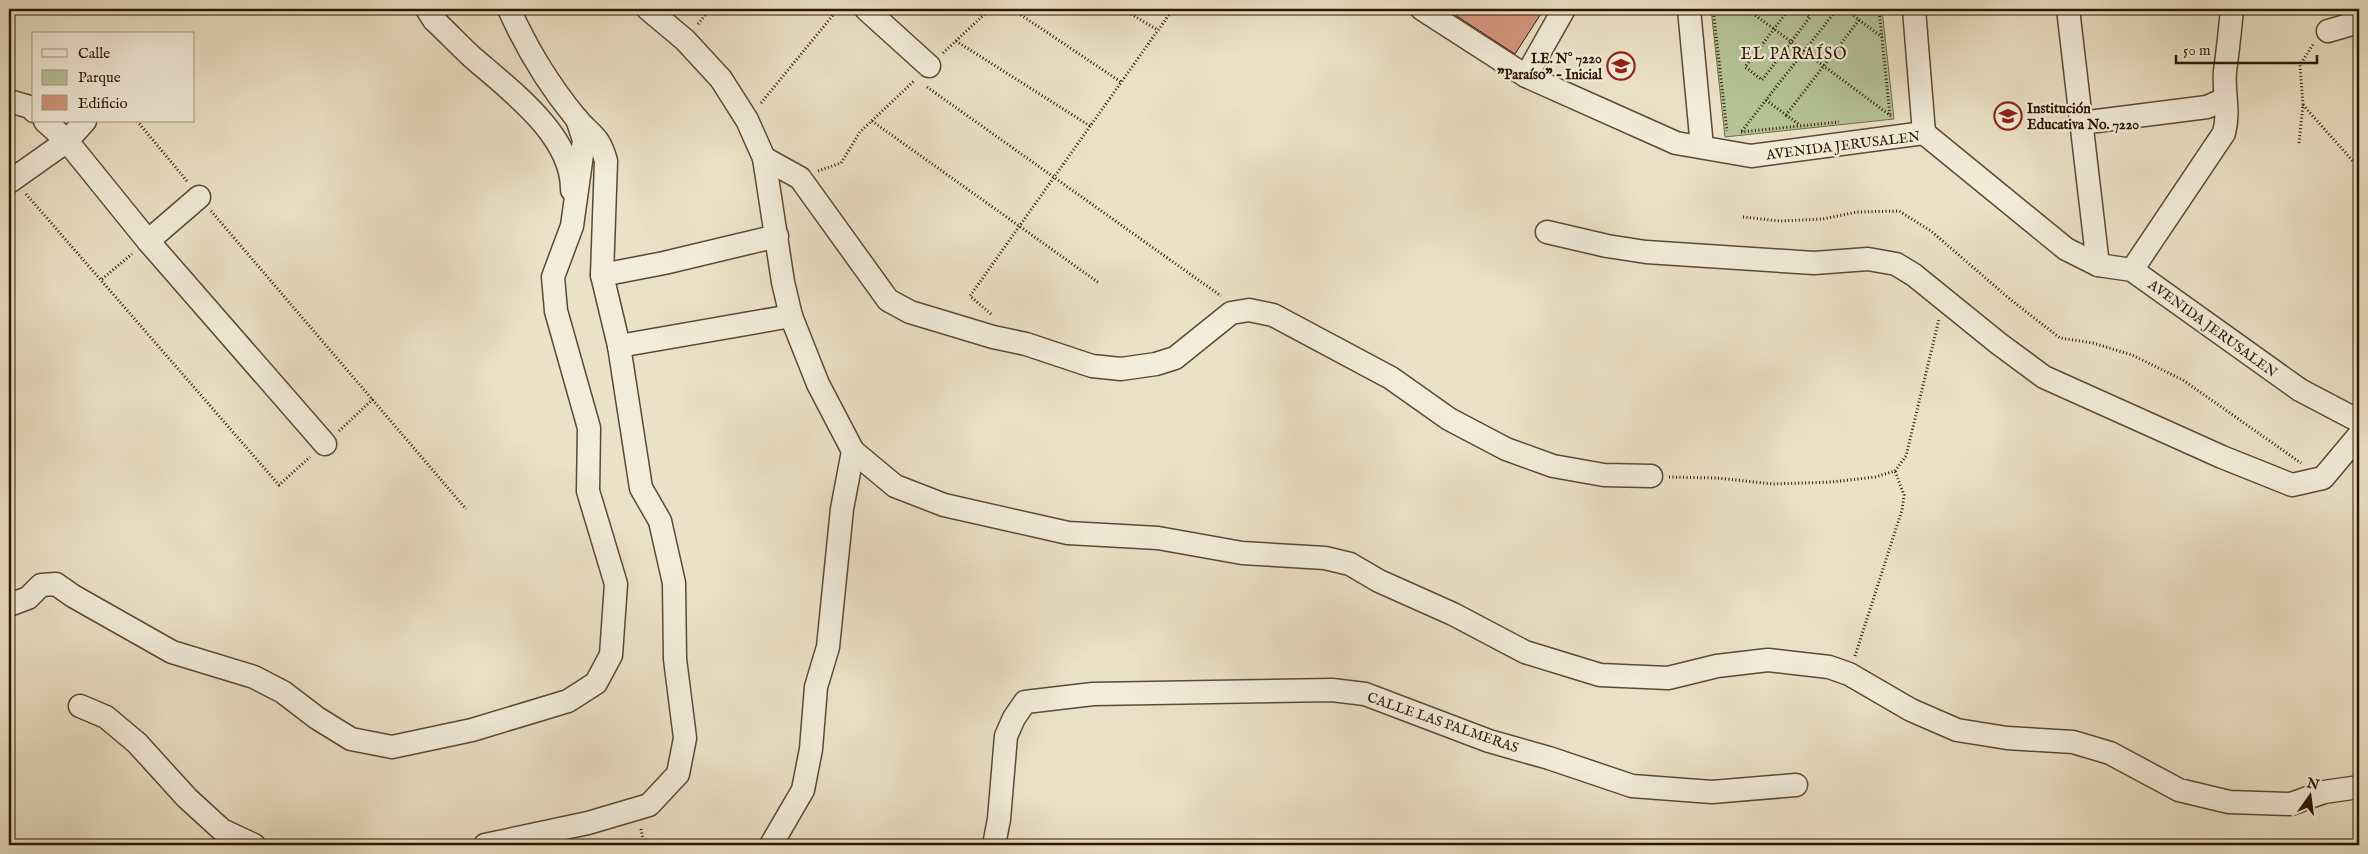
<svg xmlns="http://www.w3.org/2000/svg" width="2368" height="854" font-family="'IM FELL English',serif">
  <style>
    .green { fill: #b5c397; stroke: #726c4c }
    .building { fill: #d4967e; stroke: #2e1600 }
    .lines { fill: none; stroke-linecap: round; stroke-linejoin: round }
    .minor-casing { stroke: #5d4932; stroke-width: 25 }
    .path { stroke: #2e1600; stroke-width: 3; stroke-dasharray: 1 2.5; stroke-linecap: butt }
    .minor { stroke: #f2ecda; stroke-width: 22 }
    .labels { text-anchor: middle; stroke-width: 4.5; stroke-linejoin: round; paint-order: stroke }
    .poi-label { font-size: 14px; font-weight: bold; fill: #2e1600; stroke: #f2ecda; text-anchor: end }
    .street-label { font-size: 14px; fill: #2e1600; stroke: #f2ecda }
    .quarter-label { font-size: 16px; letter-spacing: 1px; fill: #2e1600; stroke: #f2ecda }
  </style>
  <rect width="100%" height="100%" fill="#ebe1c6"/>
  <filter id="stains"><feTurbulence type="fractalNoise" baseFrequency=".004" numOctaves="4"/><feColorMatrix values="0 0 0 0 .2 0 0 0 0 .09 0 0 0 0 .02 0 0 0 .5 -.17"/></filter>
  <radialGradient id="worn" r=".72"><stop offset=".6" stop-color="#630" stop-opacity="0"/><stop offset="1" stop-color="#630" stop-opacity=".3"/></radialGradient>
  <!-- green -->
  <polygon class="green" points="1711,9 1882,9 1894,119 1725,137"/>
  <!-- building -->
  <polygon class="building" points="1446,9 1544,9 1515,54"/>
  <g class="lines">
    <!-- minor casing -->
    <g class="minor-casing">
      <g id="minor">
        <path d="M427 9 434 20C447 32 459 45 472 57 510 90 573 136 572 190"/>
        <polyline points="648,9 685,40 721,79 747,120 764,158 783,282 791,316 818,384 853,451 895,486 944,505 1068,533 1158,538 1242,553 1325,558 1350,564 1379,581 1453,614 1525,652 1600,675 1668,678 1717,666 1768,660 1829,667 1849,674 1911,710 1957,730 2007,738 2073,742 2110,753 2179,790 2229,802 2291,804 2324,792 2359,787"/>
        <polyline points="866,9 929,66"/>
        <polyline points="1422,9 1526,76 1676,143 1751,156 1924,133 2066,249 2098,265 2132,270 2300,390 2359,421"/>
        <polyline points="1689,9 1702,147"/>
        <polyline points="1914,9 1924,133"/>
        <polyline points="2068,9 2098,265"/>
        <polyline points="2328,31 2359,22"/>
        <polyline points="1526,76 1564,9"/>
        <polyline points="9,101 30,107 34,111"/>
        <polyline points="45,121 67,141 148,241 325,444"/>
        <polyline points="2081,123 2207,107 2225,99"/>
        <polyline points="764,158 800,178 888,300 910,312 993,337 1026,344 1092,366 1121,369 1156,364 1175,358 1231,313 1249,310 1273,315 1391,378 1449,419 1506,449 1553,466 1604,475 1651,476"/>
        <polyline points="9,182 67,141 85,121"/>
        <polyline points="1547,232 1607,246 1646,252 1814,263 1868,259 1896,264 1914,275 1998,343 2044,377 2222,457 2292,485 2323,478 2359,435"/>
        <polyline points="148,241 199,197"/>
        <path d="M2132 270 2224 133C2230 110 2223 94 2225 71 2228 50 2230 30 2232 9"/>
        <polyline points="602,275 664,263 777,236"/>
        <polyline points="619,346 791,316"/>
        <polyline points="9,605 28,598 41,585 56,584 73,596 172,652 254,677 283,692 317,718 351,739 392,747 472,730 568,701 596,683 611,655 616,584 588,491 589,428 556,311 553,277 572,226 584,140 577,119"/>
        <polyline points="80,706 106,717 137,743 187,798 222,830 254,845"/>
        <path d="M485 845 588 823 649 805 678 774 685 738 675 659 674 583 660 521 641 488 619 346 602 275 606 161C599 135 591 136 576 118 549 85 526 47 509 9"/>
        <polyline points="771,845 803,790 811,749 816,687 828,647 842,509 853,451"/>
        <polyline points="994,845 999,819 1006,736 1014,718 1025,702 1093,694 1332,690 1365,694 1489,741 1549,758 1632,786 1712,792 1796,785"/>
      </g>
    </g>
    <!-- path -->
    <g class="path">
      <polyline points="1012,9 1121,82"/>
      <polyline points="1122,9 1158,30"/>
      <polyline points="1713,9 1727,131"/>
      <polyline points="1747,9 1891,116"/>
      <polyline points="1789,9 1745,67 1762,80 1810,17 1799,9"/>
      <polyline points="1837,9 1766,100 1786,115 1859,20 1845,9"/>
      <polyline points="1879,9 1890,116"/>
      <polyline points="1859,20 1882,37"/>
      <polyline points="698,24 710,9"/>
      <polyline points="956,41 1090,126"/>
      <polyline points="943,53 990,9"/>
      <polyline points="927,87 1221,296"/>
      <polyline points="761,103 838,9"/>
      <polyline points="2303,105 2359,168"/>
      <polyline points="1786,115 1800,125"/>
      <polyline points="137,121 187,181"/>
      <polyline points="872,121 1099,283"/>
      <polyline points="1742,131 1766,100"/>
      <polyline points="1741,132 1839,122"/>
      <polyline points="2299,143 2303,105 2300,65 2314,43"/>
      <polyline points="818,171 841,163 860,132 915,80"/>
      <polyline points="26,194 279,485 310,457"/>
      <polyline points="211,211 466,509"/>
      <polyline points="1743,217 1780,221 1823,219 1857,212 1899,211 1931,231 2011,300 2060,338 2093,343 2132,355 2183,380 2301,463"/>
      <polyline points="102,279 132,254"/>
      <polyline points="991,314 970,296 1173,9"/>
      <polyline points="339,431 373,399"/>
      <polyline points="1669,477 1717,478 1773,484 1832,482 1875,477 1895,471 1906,456 1939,319"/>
      <polyline points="1855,656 1902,510 1904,495 1895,471"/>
      <polyline points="641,829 644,845"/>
    </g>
    <!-- minor -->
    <use href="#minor" class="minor"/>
  </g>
  <!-- icons -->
  <defs>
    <g id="school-ring" transform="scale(1.4375)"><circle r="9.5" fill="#f2ecda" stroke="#8f2418" stroke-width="1.5"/><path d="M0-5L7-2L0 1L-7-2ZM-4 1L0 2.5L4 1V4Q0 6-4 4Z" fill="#8f2418"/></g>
  </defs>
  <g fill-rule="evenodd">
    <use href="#school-ring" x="1621" y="66"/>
    <use href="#school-ring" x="2008" y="116"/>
  </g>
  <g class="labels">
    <!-- poi labels -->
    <g class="poi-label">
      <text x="1602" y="63">I.E. N° 7220<tspan x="1602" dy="16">"Paraíso" - Inicial</tspan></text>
      <text x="2027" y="113" text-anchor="start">Institución<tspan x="2027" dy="16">Educativa No. 7220</tspan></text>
    </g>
    <!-- street labels -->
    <g class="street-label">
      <text transform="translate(1843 145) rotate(-7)" y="5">AVENIDA JERUSALEN</text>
      <text transform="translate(2213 328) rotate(36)" y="5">AVENIDA JERUSALEN</text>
      <text transform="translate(1443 722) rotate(19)" y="5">CALLE LAS PALMERAS</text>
    </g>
    <!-- quarter labels -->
    <g class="quarter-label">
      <text x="1794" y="59">EL PARAÍSO</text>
    </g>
  </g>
  <!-- margin -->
  <rect width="2368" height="854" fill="none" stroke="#ebe1c6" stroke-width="30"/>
  <rect x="10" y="10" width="2348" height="834" fill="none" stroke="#2e1600" stroke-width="2.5"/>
  <rect x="15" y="15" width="2338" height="824" fill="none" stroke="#2e1600"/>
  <!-- legend -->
  <rect x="32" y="32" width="162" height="90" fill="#f2ecda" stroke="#a49683"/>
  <rect x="42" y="49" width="25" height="8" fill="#f2ecda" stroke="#a49683"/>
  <text x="78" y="58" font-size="15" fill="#2e1600">Calle</text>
  <rect x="42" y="70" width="25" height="15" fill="#b5c397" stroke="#a49683"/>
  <text x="78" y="82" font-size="15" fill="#2e1600">Parque</text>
  <rect x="42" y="95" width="25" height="15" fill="#d4967e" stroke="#a49683"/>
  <text x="78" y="108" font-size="15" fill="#2e1600">Edificio</text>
  <!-- north arrow -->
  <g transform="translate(2310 796) rotate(14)" stroke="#f2ecda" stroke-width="4" paint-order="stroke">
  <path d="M0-4L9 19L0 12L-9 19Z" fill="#2e1600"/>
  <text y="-8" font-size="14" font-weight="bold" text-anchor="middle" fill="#2e1600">N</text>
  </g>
  <!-- scale -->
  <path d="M2176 55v8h141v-8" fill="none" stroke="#2e1600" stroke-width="2.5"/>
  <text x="2183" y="55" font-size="15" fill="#2e1600" stroke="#f2ecda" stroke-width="4" paint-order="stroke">50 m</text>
  <rect width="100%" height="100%" filter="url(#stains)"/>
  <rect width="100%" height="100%" fill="url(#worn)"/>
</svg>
